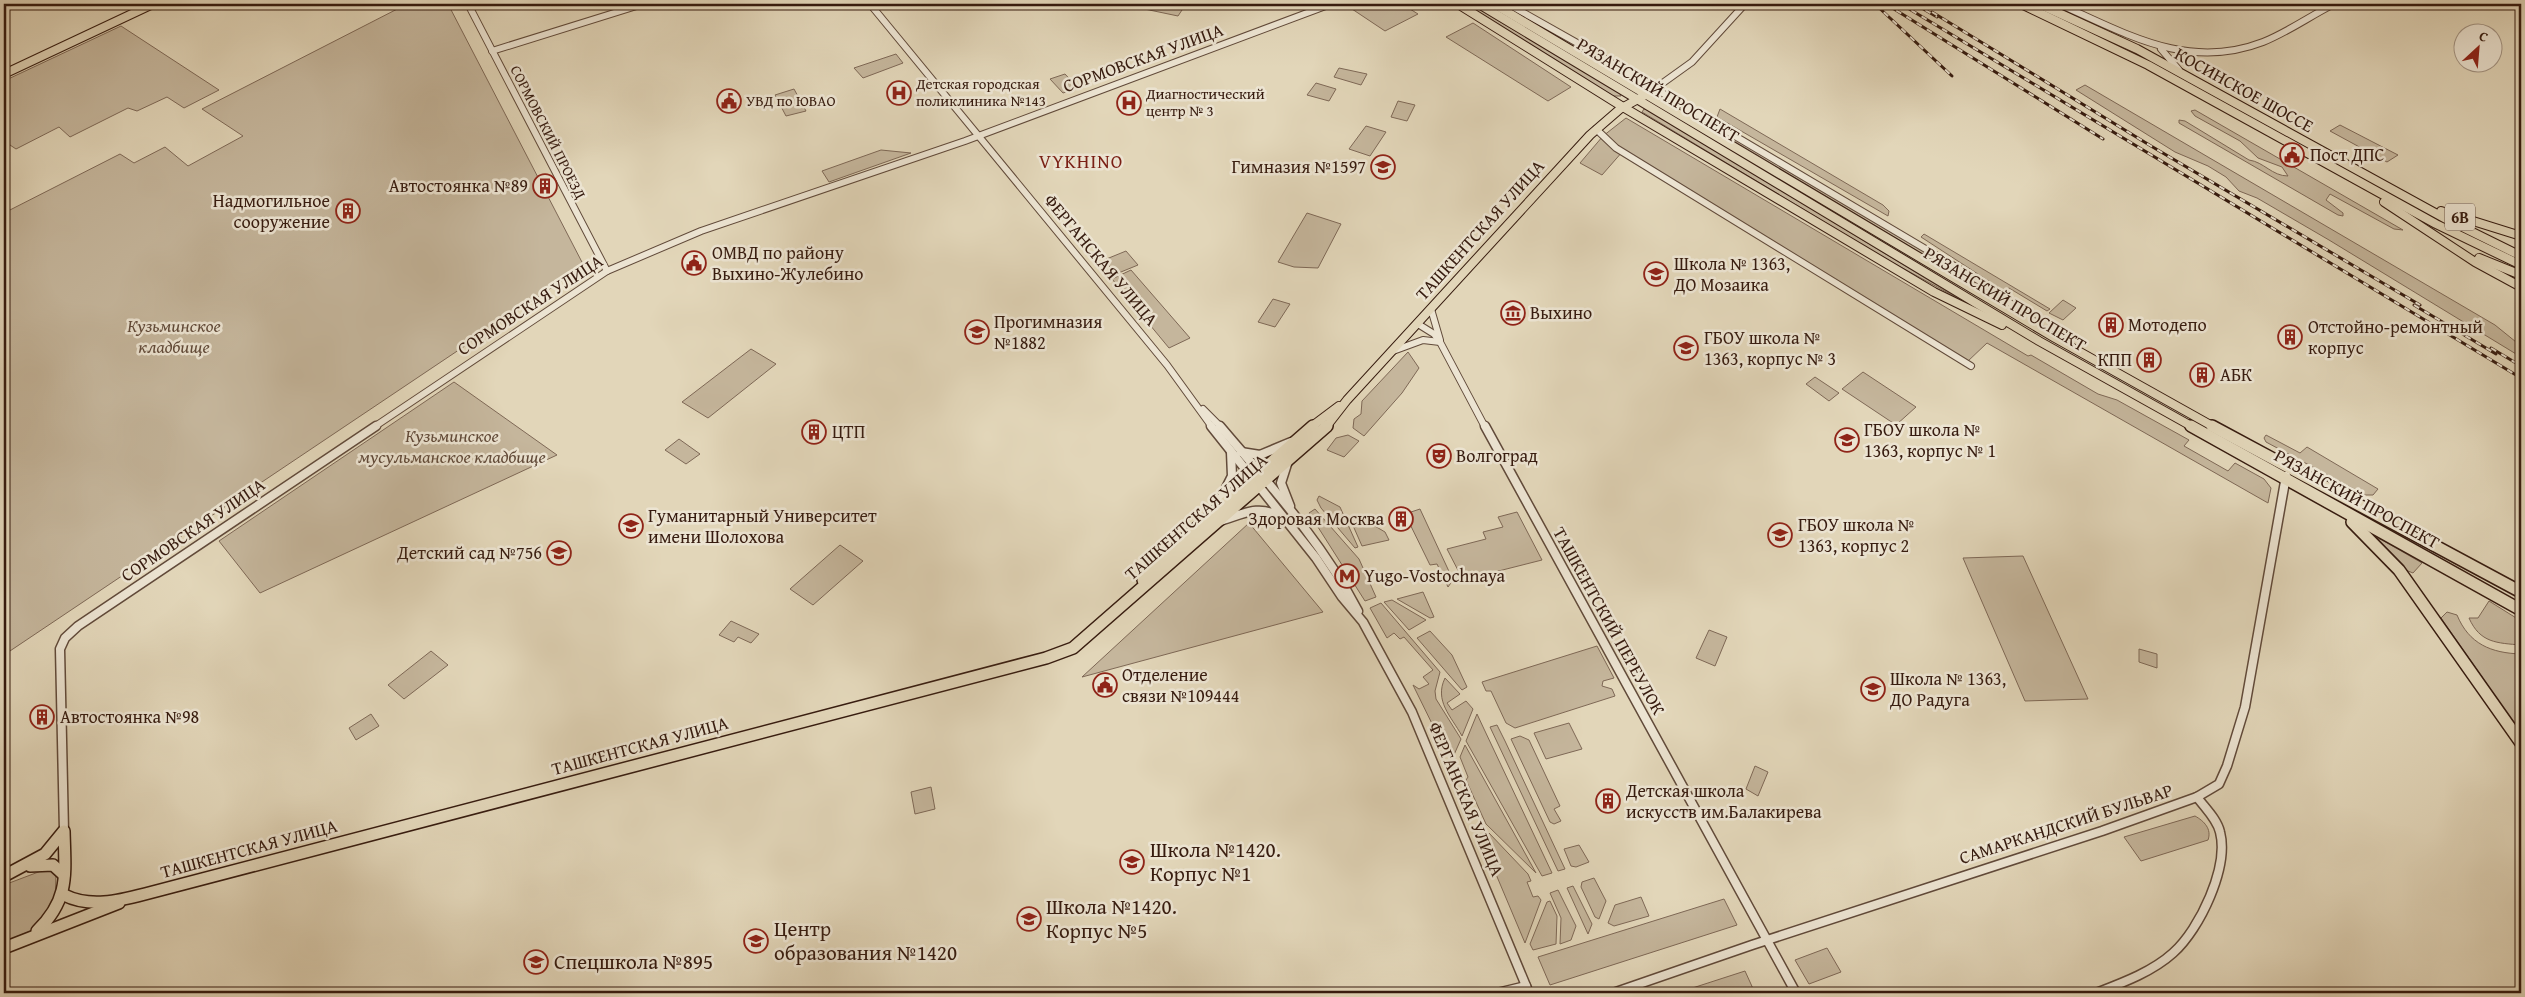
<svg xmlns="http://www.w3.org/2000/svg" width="2525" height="997" font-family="'Gentium Book Plus',serif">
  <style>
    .green { fill: #c5b69c; stroke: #7e6856 }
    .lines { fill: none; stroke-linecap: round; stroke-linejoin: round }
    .minor-far1-casing { stroke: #614a3a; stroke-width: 8 }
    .minor-casing { stroke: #614a3a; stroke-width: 11 }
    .major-far1-casing { stroke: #361b0f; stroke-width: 10 }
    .major-casing { stroke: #361b0f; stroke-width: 14 }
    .minor-far1 { stroke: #ece4d2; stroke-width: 6 }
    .minor { stroke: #ece4d2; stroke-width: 8 }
    .major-far1 { stroke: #e2d6b9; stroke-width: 8 }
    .major { stroke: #e2d6b9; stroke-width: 11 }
    .rail-casing { stroke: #361b0f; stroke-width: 3 }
    .rail { stroke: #ece4d2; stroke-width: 2; stroke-dasharray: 6; stroke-linecap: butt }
    .labels { text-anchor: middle; stroke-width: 5; stroke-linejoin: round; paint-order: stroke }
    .far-poi-label { font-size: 15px; fill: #361b0f; stroke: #ece4d2; text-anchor: start }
    .far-street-label { font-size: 15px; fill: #361b0f; stroke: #ece4d2 }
    .shield { fill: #ece4d2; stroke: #6d574a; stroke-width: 1 }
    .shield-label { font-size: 16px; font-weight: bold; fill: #361b0f }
    .street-label { font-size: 18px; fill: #361b0f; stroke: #ece4d2 }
    .poi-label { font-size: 18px; fill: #361b0f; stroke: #ece4d2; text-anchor: start }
    .park-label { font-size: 18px; font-style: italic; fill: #614a39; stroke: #ece4d2 }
    .neighbourhood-label { font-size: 19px; letter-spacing: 1px; fill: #7a1f14; stroke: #ece4d2 }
    .near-poi-label { font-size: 21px; fill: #361b0f; stroke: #ece4d2; text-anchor: start }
  </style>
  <rect width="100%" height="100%" fill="#e2d6b9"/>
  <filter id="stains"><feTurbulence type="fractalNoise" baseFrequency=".004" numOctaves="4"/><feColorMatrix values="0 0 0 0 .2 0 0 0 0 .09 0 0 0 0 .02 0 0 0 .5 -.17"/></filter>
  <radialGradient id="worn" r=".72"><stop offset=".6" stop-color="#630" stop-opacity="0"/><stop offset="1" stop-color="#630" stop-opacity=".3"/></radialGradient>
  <!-- green -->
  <g class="green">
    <polygon points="407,4 448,4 584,266 4,655 4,213 120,154 134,163 165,147 188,166 243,136 202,109"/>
    <polygon points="1137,4 1171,4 1184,7 1178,16 1135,7"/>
    <polygon points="1357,4 1402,4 1418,14 1385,31 1349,7"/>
    <polygon points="1463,4 1470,4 1619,92 1621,96 1612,96"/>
    <polygon points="1473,23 1571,87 1548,101 1446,37"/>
    <polygon points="121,26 219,90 184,108 167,97 137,111 128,108 70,137 59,127 16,149 10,145 4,148 4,81"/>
    <polygon points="896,54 903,63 863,78 854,68"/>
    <polygon points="1339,68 1367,74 1361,85 1334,77"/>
    <polygon points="1065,74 1078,88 1063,93 1050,79"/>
    <polygon points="1316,83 1336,89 1329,101 1307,95"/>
    <polygon points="2085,85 2495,325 2521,346 2521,357 2329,240 2257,198 2239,191 2226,177 2208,166 2175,152 2076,90"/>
    <polygon points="794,89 806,111 786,116 775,95"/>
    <polygon points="1670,99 1949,265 1978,287 1667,101"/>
    <polygon points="1398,101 1415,105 1407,121 1391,117"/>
    <polygon points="1644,109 1648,109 1961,300 1886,259 1642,112"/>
    <polygon points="1720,109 1883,205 1889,211 1888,216 1717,117"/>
    <path d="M2195 110 2403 230 2394 229 2330 194 2326 200 2343 213V216L2338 215 2179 123V120L2185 121 2249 160C2264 162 2272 176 2288 176L2282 167 2258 158 2240 141 2195 116 2191 111Z"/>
    <polygon points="1626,118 2028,356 2031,355 2098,394 2117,400 2189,440 2184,446 2228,471 2235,463 2264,479 2271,488 2268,503 1987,343 1967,362 1623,151 1602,175 1580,163 1603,136"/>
    <polygon points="2340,125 2398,155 2387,162 2330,131"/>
    <polygon points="1366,126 1386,132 1370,156 1349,149"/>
    <polygon points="881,150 911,153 829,182 822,171"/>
    <polygon points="1307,213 1341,224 1318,268 1294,267 1278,262"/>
    <polygon points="1924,234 2050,309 2047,311 2009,288 2004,291 1921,237"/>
    <polygon points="1126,251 1138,265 1116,274 1104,260"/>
    <polygon points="1131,270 1190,338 1169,348 1112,279"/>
    <polygon points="1273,299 1290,304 1275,327 1258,322"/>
    <polygon points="2063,300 2076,308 2063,320 2049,313"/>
    <polygon points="751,349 776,364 708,418 682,402"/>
    <polygon points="1408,352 1419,368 1402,393 1364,436 1353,428 1354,419 1361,414 1362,401"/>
    <polygon points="1863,372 1916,407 1896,425 1842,389"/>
    <polygon points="1815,377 1839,393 1829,401 1806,384"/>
    <polygon points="454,382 557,455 260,593 219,541"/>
    <polygon points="1348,435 1359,441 1344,457 1327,450 1336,438"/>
    <polygon points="2266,435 2300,453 2307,447 2378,489 2373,495 2365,495 2266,442 2264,438"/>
    <polygon points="679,439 700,454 686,464 665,450"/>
    <polygon points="1319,496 1340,507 1358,547 1355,548 1321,508 1317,500"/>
    <polygon points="1315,509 1359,559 1376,597 1365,601 1309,513"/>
    <polygon points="1420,509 1453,580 1448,587 1437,564 1430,565 1405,514"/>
    <polygon points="1517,512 1542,560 1463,580 1447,549 1486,539 1483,532 1503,527 1498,517"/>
    <polygon points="1356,515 1385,532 1389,540 1362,546 1351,521"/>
    <polygon points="1249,523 1323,612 1082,677"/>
    <polygon points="2376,538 2382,540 2422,563 2413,573 2408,571"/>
    <polygon points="840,545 863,561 813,605 790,589"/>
    <polygon points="2023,556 2088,699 2025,701 1963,558"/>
    <polygon points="1423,592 1434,617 1430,618 1397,599"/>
    <polygon points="1392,600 1426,620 1409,630 1384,602"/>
    <path d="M2489 601 2521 621V645C2497 643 2480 643 2469 618H2478Z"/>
    <polygon points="1381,603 1440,672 1435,691 1436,699 1461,739 1453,757 1442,744 1413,685 1419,689 1429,684 1423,677 1433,670 1404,637 1400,639 1394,633 1387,638 1370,608"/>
    <path d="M2447 612 2457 615C2469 644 2491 653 2521 654V733L2441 618Z"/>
    <polygon points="731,621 759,634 751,643 738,637 734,642 719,635"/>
    <polygon points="1709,630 1727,637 1715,666 1696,658"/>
    <polygon points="1430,631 1452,655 1467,687 1462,690 1417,638"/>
    <polygon points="1597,646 1614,678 1603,681 1602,686 1612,689 1615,696 1515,728 1506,723 1491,691 1486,691 1482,682"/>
    <polygon points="2139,649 2157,654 2157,668 2139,662"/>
    <polygon points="431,651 448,665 404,699 388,685"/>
    <path d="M1445 678 1460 694 1447 703 1452 710 1466 701 1473 709 1462 736C1451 716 1434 701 1445 678Z"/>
    <polygon points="371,714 379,726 356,740 349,728"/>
    <polygon points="1477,714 1484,729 1552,873 1542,876 1466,741"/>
    <polygon points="1569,723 1582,749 1546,759 1534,733"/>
    <polygon points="1497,725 1505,741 1565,869 1558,871 1490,727"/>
    <polygon points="1520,736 1529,740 1560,806 1554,809 1561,821 1554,824 1550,822 1511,739"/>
    <polygon points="1465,745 1536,873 1486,824 1466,780 1468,777 1460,757"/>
    <polygon points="1755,766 1768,772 1758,796 1746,789"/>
    <polygon points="931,787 935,809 915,814 911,792"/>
    <path d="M2195 816C2204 821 2212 829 2208 840L2141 861 2124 837Z"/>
    <polygon points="1489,833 1528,874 1531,881 1527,882 1533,897 1538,896 1541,900 1525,943 1487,853 1486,836"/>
    <polygon points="1579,845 1589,862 1576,867 1571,866 1564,849"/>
    <polygon points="49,868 56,872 55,910 40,927 4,942 4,885"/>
    <polygon points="1594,878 1606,901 1599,919 1595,917 1581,887 1582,882"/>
    <polygon points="1573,886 1592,924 1588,934 1567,888"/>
    <polygon points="1558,890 1576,926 1571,940 1560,944 1561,918 1550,893"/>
    <polygon points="1641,897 1649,916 1614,926 1608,923 1615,905"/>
    <polygon points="1724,899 1737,925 1550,985 1538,957"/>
    <polygon points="1550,901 1557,916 1556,944 1533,950 1530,944 1547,902"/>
    <polygon points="1827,948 1841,972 1809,984 1795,960"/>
    <polygon points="1745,971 1755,993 1677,993"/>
  </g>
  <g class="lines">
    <!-- minor-far1 casing -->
    <g class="minor-far1-casing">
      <g id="minor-far1">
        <polyline points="468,4 607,271"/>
        <polyline points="870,4 1167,365 1212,427"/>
        <polyline points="1508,4 1595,53 1988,286 2036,323"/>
        <path d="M2059 4C2127 34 2188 71 2263 42 2288 32 2310 16 2334 4"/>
        <polyline points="2161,49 2179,70"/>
        <polyline points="492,51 643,4"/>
        <polyline points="1653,90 1692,62 1745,4"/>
        <polyline points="1596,129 1616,148 1971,366"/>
        <polyline points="1431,309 1440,340"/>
        <polyline points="1418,324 1434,334 1440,342 1485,427"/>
        <polyline points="1393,351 1423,340 1440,342"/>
        <polyline points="1203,409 1221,427"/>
        <polyline points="374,427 607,271 701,231 965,141 1331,4"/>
      </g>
    </g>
    <!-- minor casing -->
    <g class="minor-casing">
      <g id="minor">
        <polyline points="1211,426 1316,558 1342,597 1363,622 1412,712 1529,993"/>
        <path d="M1220 426C1270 485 1322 542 1358 611"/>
        <polyline points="1485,426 1796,993"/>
        <polyline points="1241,452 1260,455 1291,442"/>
        <polyline points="1288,461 1281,483 1290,506"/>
        <polyline points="1216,508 1232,476 1231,452"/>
        <path d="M1220 521C1243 514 1259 504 1281 517"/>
        <polyline points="64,831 60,649 65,638 78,626 376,426"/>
        <polyline points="1497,993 1526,986"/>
        <polyline points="1613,993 1752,945 2102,831 2197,797 2219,784 2227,766 2245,707 2286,476"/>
        <path d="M2096 993C2122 983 2152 972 2173 953 2200 929 2229 867 2220 832 2217 819 2205 808 2197 797"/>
      </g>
    </g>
    <!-- major-far1 casing -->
    <g class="major-far1-casing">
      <g id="major-far1">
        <polyline points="1458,4 1623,107 1934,292 2002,325"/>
        <polyline points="1479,4 2039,341 2193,427"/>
        <polyline points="1494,4 2055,338 2214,427"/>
        <polyline points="2021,4 2148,65 2436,224 2521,265"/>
        <polyline points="2039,4 2137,49 2446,219 2521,256"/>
        <polyline points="4,74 153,4"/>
        <polyline points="2384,202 2475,262 2521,287"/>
        <polyline points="2441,211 2521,236"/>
        <polyline points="2479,258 2521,275"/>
        <polyline points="1311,427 1339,406"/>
        <polyline points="1326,427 1347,400 1590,135 1620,109 1647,94"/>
      </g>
    </g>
    <!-- major casing -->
    <g class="major-casing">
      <g id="major">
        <polyline points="2191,426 2521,610"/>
        <polyline points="2212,426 2521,592"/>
        <polyline points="2352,522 2399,570 2521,743"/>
        <polyline points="1143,580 1160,560 1313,426"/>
        <polyline points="30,866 53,865 64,875"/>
        <polyline points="4,876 45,854 63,832"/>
        <path d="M64 895C90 908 118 901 145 894L1046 658 1073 648 1327 426"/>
        <path d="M37 931C70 899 65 874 64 831"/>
        <polyline points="4,948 119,903"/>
      </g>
    </g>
    <!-- minor-far1 -->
    <use href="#minor-far1" class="minor-far1"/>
    <!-- minor -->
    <use href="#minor" class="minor"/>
    <!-- major-far1 -->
    <use href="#major-far1" class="major-far1"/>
    <!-- major -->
    <use href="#major" class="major"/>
    <!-- rail casing -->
    <g class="rail-casing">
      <g id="rail">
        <polyline points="1875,4 1952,76"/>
        <polyline points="1886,4 2103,139"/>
        <polyline points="1901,4 2521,378"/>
        <polyline points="1915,4 1937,17"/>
        <polyline points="1932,12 2151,146 2420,305"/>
        <polyline points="2414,305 2496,354"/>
        <polyline points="2491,348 2521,366"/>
      </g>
    </g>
    <!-- rail -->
    <use href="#rail" class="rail"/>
  </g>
  <!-- icons -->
  <defs>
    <g id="hospital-ring" transform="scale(1.25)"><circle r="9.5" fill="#ece4d2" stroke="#8f2418" stroke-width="1.5"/><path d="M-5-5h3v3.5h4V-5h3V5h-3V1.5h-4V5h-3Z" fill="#8f2418"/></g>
    <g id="civic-ring" transform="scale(1.25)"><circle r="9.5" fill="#ece4d2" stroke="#8f2418" stroke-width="1.5"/><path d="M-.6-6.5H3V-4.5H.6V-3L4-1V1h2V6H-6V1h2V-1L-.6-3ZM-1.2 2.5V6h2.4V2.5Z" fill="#8f2418"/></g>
    <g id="school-ring" transform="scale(1.25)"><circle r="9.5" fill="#ece4d2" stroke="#8f2418" stroke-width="1.5"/><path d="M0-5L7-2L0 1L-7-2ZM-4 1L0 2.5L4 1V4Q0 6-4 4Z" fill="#8f2418"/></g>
    <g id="building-ring" transform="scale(1.25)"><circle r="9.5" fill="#ece4d2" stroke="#8f2418" stroke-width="1.5"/><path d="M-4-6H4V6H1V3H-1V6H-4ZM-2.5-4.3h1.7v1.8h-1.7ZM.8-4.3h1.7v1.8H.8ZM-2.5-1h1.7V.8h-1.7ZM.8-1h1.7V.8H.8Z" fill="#8f2418"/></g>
    <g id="museum-ring" transform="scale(1.25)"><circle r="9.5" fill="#ece4d2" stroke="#8f2418" stroke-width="1.5"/><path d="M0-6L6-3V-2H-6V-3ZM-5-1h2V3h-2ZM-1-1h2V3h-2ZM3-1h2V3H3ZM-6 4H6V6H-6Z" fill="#8f2418"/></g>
    <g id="theatre-ring" transform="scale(1.25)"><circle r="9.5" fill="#ece4d2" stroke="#8f2418" stroke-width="1.5"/><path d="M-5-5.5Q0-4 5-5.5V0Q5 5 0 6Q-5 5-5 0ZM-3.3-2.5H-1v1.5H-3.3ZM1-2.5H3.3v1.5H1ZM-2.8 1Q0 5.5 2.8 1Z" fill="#8f2418"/></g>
    <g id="university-ring" transform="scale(1.25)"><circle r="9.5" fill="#ece4d2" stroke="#8f2418" stroke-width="1.5"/><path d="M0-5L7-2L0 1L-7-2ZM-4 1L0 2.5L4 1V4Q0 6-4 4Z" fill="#8f2418"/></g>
    <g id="metro-ring" transform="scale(1.25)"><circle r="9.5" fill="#ece4d2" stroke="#8f2418" stroke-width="1.5"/><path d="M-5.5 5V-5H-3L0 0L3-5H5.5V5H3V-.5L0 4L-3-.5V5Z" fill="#8f2418"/></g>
  </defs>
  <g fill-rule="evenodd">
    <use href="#hospital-ring" x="899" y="93"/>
    <use href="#civic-ring" x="729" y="101"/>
    <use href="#hospital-ring" x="1129" y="103"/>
    <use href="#civic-ring" x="2292" y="155"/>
    <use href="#school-ring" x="1383" y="167"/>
    <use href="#building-ring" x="545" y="186"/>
    <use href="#building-ring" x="348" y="211"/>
    <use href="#civic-ring" x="694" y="263"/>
    <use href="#school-ring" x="1656" y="274"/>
    <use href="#museum-ring" x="1513" y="313"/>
    <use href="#building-ring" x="2111" y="325"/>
    <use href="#school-ring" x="977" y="332"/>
    <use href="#building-ring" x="2290" y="337"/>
    <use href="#school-ring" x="1686" y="348"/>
    <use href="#building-ring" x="2149" y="360"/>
    <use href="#building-ring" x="2202" y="375"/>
    <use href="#building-ring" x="814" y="432"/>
    <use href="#school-ring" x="1847" y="440"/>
    <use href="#theatre-ring" x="1439" y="456"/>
    <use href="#building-ring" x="1401" y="519"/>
    <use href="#university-ring" x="631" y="526"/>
    <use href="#school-ring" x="1780" y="535"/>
    <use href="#school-ring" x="559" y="553"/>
    <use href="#metro-ring" x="1347" y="576"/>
    <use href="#civic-ring" x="1105" y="685"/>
    <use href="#school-ring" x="1873" y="689"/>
    <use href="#building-ring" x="42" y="717"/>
    <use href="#building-ring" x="1608" y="801"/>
    <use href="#school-ring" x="1132" y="862"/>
    <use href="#school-ring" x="1029" y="919"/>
    <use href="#school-ring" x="756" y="941"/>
    <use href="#school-ring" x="536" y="962"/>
  </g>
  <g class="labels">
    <!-- far-poi labels -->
    <g class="far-poi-label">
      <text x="916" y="89">Детская городская<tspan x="916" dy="17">поликлиника №143</tspan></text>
      <text x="1146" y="99">Диагностический<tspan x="1146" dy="17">центр № 3</tspan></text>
      <text x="746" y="106">УВД по ЮВАО</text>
    </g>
    <!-- far-street labels -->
    <g class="far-street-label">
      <text transform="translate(548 132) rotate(63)" y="5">СОРМОВСКИЙ ПРОЕЗД</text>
    </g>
    <!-- shield labels -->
    <rect class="shield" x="2445" y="203.5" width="30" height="27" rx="4"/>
    <g class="shield-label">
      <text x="2460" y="223">6B</text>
    </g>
    <!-- street labels -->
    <g class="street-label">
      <text transform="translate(1143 58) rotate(-20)" y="6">СОРМОВСКАЯ УЛИЦА</text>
      <text transform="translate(1658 90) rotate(31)" y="6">РЯЗАНСКИЙ ПРОСПЕКТ</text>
      <text transform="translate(2244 90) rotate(29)" y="6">КОСИНСКОЕ ШОССЕ</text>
      <text transform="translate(1480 230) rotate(-48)" y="6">ТАШКЕНТСКАЯ УЛИЦА</text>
      <text transform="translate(1101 260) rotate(50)" y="6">ФЕРГАНСКАЯ УЛИЦА</text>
      <text transform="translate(2005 299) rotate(31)" y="6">РЯЗАНСКИЙ ПРОСПЕКТ</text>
      <text transform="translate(530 305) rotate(-33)" y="6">СОРМОВСКАЯ УЛИЦА</text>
      <text transform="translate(2357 499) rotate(29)" y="6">РЯЗАНСКИЙ ПРОСПЕКТ</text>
      <text transform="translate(1196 517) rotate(-41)" y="6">ТАШКЕНТСКАЯ УЛИЦА</text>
      <text transform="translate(193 530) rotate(-34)" y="6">СОРМОВСКАЯ УЛИЦА</text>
      <text transform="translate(1609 621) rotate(61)" y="6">ТАШКЕНТСКИЙ ПЕРЕУЛОК</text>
      <text transform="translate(640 746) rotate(-15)" y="6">ТАШКЕНТСКАЯ УЛИЦА</text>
      <text transform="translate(1466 799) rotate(67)" y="6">ФЕРГАНСКАЯ УЛИЦА</text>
      <text transform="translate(2066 824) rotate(-18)" y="6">САМАРКАНДСКИЙ БУЛЬВАР</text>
      <text transform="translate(249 849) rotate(-15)" y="6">ТАШКЕНТСКАЯ УЛИЦА</text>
    </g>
    <!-- poi labels -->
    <g class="poi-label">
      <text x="2310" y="161">Пост ДПС</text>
      <text x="1366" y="173" text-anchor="end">Гимназия №1597</text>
      <text x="528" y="192" text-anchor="end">Автостоянка №89</text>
      <text x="330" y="207" text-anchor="end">Надмогильное<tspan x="330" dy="21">сооружение</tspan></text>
      <text x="712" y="259">ОМВД по району<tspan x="712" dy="21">Выхино-Жулебино</tspan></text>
      <text x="1674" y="270">Школа № 1363,<tspan x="1674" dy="21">ДО Мозаика</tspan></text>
      <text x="1530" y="319">Выхино</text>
      <text x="994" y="328">Прогимназия<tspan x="994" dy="21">№1882</tspan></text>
      <text x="2128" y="331">Мотодепо</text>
      <text x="2308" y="333">Отстойно-ремонтный<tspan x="2308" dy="21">корпус</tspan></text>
      <text x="1704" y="344">ГБОУ школа №<tspan x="1704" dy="21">1363, корпус № 3</tspan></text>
      <text x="2132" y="366" text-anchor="end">КПП</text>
      <text x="2220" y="381">АБК</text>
      <text x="1864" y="436">ГБОУ школа №<tspan x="1864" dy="21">1363, корпус № 1</tspan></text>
      <text x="832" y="438">ЦТП</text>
      <text x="1456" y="462">Волгоград</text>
      <text x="648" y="522">Гуманитарный Университет<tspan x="648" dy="21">имени Шолохова</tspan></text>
      <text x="1384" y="525" text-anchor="end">Здоровая Москва</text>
      <text x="1798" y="531">ГБОУ школа №<tspan x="1798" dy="21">1363, корпус 2</tspan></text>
      <text x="542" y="559" text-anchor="end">Детский сад №756</text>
      <text x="1364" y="582">Yugo-Vostochnaya</text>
      <text x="1122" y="681">Отделение<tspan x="1122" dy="21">связи №109444</tspan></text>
      <text x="1890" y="685">Школа № 1363,<tspan x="1890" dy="21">ДО Радуга</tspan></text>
      <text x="60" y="723">Автостоянка №98</text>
      <text x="1626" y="797">Детская школа<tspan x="1626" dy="21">искусств им.Балакирева</tspan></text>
    </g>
    <!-- park labels -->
    <g class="park-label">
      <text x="174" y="332">Кузьминское<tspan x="174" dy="21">кладбище</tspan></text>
      <text x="452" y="442">Кузьминское<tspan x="452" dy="21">мусульманское кладбище</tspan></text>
    </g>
    <!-- neighbourhood labels -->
    <g class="neighbourhood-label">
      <text x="1081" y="168">VYKHINO</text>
    </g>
    <!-- near-poi labels -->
    <g class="near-poi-label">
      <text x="1150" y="857">Школа №1420.<tspan x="1150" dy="24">Корпус №1</tspan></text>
      <text x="1046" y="914">Школа №1420.<tspan x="1046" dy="24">Корпус №5</tspan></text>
      <text x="774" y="936">Центр<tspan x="774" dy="24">образования №1420</tspan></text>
      <text x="554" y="969">Спецшкола №895</text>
    </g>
  </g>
  <!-- margin -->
  <rect width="2525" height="997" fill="none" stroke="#e2d6b9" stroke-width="20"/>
  <rect x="5" y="5" width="2515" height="987" fill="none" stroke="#361b0f" stroke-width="2.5"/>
  <rect x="10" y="10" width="2505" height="977" fill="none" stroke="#361b0f"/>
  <!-- north arrow -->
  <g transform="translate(2478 48) rotate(26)"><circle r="24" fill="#ece4d2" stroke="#a39484"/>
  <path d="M0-4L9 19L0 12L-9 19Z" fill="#8f2418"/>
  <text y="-8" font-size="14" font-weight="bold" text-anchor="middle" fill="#361b0f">С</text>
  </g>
  <rect width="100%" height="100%" filter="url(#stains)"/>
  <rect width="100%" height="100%" fill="url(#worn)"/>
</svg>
